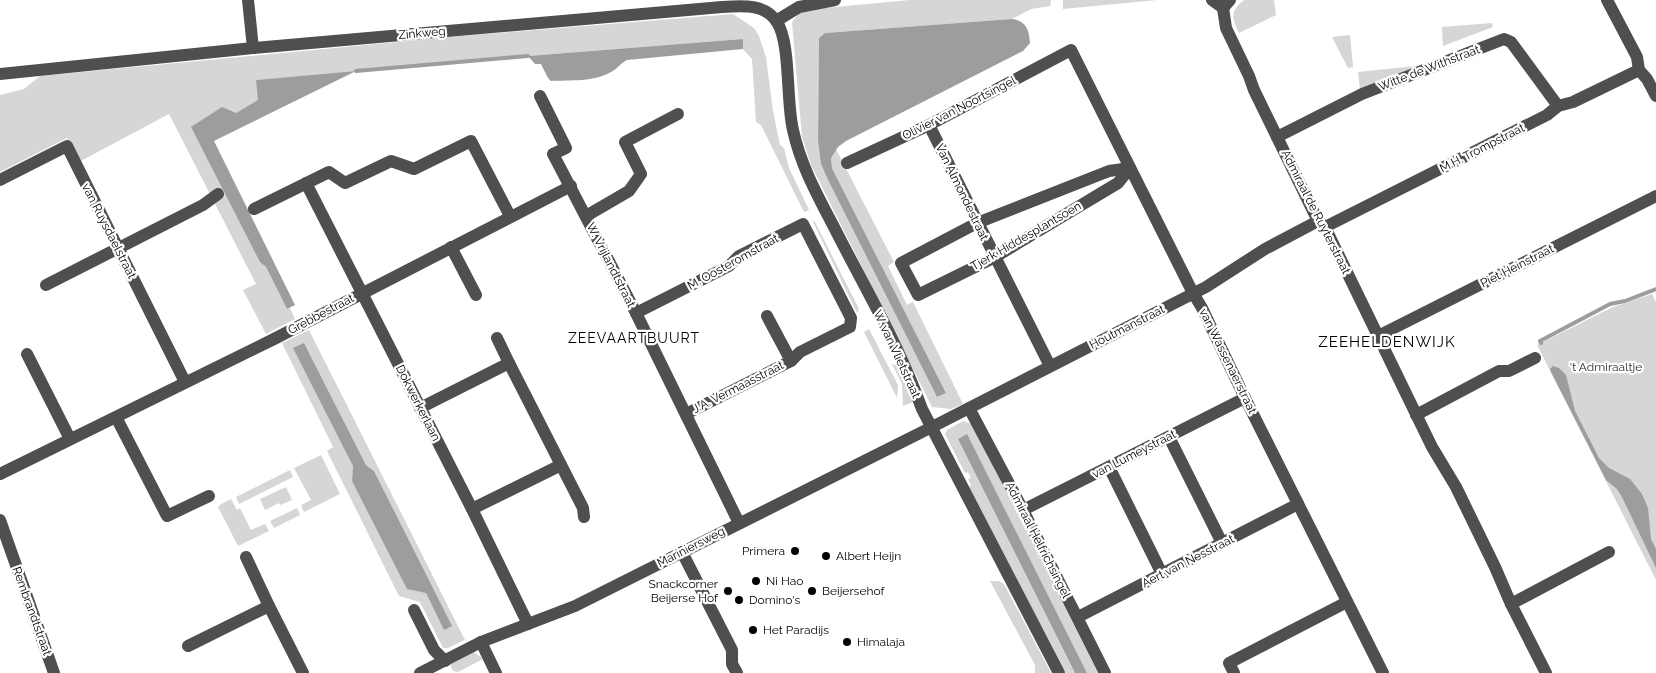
<svg xmlns="http://www.w3.org/2000/svg" width="1656" height="673" font-family="Raleway,sans-serif">
  <style>
    .green { fill: #d6d6d6; fill-rule: evenodd }
    .water { fill: #9d9d9d }
    .lines { fill: none; stroke-linecap: round; stroke-linejoin: round }
    .stream { stroke: #9d9d9d; stroke-width: 4 }
    .minor { stroke: #4f4f4f; stroke-width: 12 }
    .poi-dot { fill: #000; stroke: #fff; stroke-width: 2 }
    .labels { text-anchor: middle; stroke-width: 4.5; stroke-linejoin: round; paint-order: stroke }
    .street-label { font-size: 12px; fill: #000; stroke: #fff }
    .park-label { font-size: 12px; fill: #2d2d2d; stroke: #fff }
    .poi-label { font-size: 12px; fill: #000; stroke: #fff; text-anchor: start }
    .neighbourhood-label { font-size: 14px; letter-spacing: 1px; fill: #000; stroke: #fff }
    .quarter-label { font-size: 15px; letter-spacing: 1px; fill: #000; stroke: #fff }
  </style>
  <rect width="100%" height="100%" fill="#fff"/>
  <!-- green -->
  <g class="green">
    <polygon points="910,0 1051,0 1050,6 1031,9 1012,19 825,33 819,38 818,141 821,164 829,182 937,397 946,393 832,168 831,158 836,149 894,262 888,266 907,305 913,302 963,404 951,409 932,407 811,165 802,137 792,22 802,10"/>
    <polygon points="1063,0 1157,0 1063,9"/>
    <path d="M1244 0H1274L1276 15 1239 33C1232 18 1229 12 1244 0Z"/>
    <polygon points="733,14 754,28 759,36 766,57 773,111 780,145 784,148 789,168 809,210 804,212 761,125 756,122 752,59 743,49 743,39 528,56 257,80 259,100 236,113 192,127 260,261 266,267 287,309 290,308 295,319 266,334 243,290 256,284 169,114 79,162 67,138 0,172 0,95 24,89 40,76 450,37"/>
    <polygon points="1492,23 1493,27 1443,46 1442,27"/>
    <polygon points="1350,35 1353,67 1348,68 1332,37"/>
    <polygon points="1416,66 1416,68 1360,90 1358,72"/>
    <polygon points="812,220 815,222 859,309 857,313"/>
    <polygon points="1652,294 1656,302 1656,580 1537,345 1613,307"/>
    <polygon points="869,329 898,385 897,398 864,332"/>
    <path d="M309 330 465 640 448 648H443L420 602 399 596 327 451 333 447 282 343ZM304 343 366 465 374 471 451 626 444 629 426 593 352 481 353 466Z"/>
    <polygon points="892,364 898,365 913,402 903,406 902,384"/>
    <polygon points="963,421 972,424 1098,673 1087,673 967,435 958,439 1075,673 1066,673 969,487 971,485 968,479 971,478 968,472 965,473 945,434 947,430"/>
    <polygon points="321,455 340,494 304,512 301,505 311,500 294,468"/>
    <polygon points="290,470 293,477 239,504 236,497"/>
    <polygon points="286,487 292,500 280,505 279,503 265,510 260,499"/>
    <polygon points="231,499 237,510 240,508 251,530 265,524 269,531 238,546 218,507 221,504"/>
    <polygon points="297,508 300,515 274,528 270,521"/>
    <polygon points="990,581 999,581 1004,584 1051,673 1035,673 1035,665"/>
    <polygon points="474,652 483,659 458,672 453,671 450,664"/>
  </g>
  <!-- water -->
  <g class="water">
    <path d="M1012 19C1027 21 1029 31 1030 43L1023 51 846 141 838 147 831 158 832 168 838 180 946 393 937 397 829 182 821 164 818 141 819 38 825 33Z"/>
    <path d="M743 39V49L627 60C621 63 617 69 611 72 594 82 571 80 551 81L548 78 541 64H535L528 56Z"/>
    <polygon points="356,71 214,141 295,305 287,309 266,267 260,262 191,127 222,107 236,113 258,100 256,80"/>
    <polygon points="304,343 366,465 374,471 452,626 444,630 426,593 407,589 352,481 353,466 293,348"/>
    <polygon points="1553,366 1559,368 1566,375 1575,411 1599,458 1609,468 1630,479 1642,494 1648,508 1651,539 1656,549 1656,568 1621,495 1617,489 1606,480 1551,372 1550,369"/>
    <polygon points="967,434 1087,673 1075,673 958,439"/>
  </g>
  <g class="lines">
    <!-- stream -->
    <g class="stream">
      <polyline points="356,71 528,56"/>
      <polyline points="1541,343 1540,341 1610,304 1625,301 1656,289"/>
    </g>
    <!-- minor -->
    <g class="minor">
      <polyline points="248,0 253,48"/>
      <polyline points="1212,0 1223,8 1230,0"/>
      <polyline points="1607,0 1637,57 1639,70 1647,79 1656,96"/>
      <polyline points="1223,8 1226,28 1249,76 1254,90 1318,221 1325,227 1432,447 1456,487 1495,567 1511,604 1546,673"/>
      <polyline points="776,21 799,7 835,0"/>
      <path d="M0 74 253 48 722 7C741 6 765 3 777 22 791 44 786 102 793 130 801 167 819 198 836 231 866 290 900 347 922 409L1059 673"/>
      <polyline points="540,96 566,148 553,154 636,313 739,523"/>
      <polyline points="929,125 1050,366"/>
      <polyline points="1277,137 1362,94 1504,39 1511,42 1558,106"/>
      <polyline points="847,163 929,125 1071,50 1193,293 1202,308 1245,398 1383,673"/>
      <polygon points="1130,168 1118,183 995,257 918,295 901,263 977,223 1109,171"/>
      <polyline points="0,180 67,146 185,382"/>
      <polyline points="306,183 472,509 528,624"/>
      <polyline points="254,209 329,172 345,183 391,161 414,169 471,141 510,216"/>
      <polyline points="586,216 629,191 641,174 625,142 678,114"/>
      <polyline points="1325,227 1547,115 1558,106 1573,102 1639,70"/>
      <polyline points="451,247 476,295"/>
      <polyline points="46,285 203,205 218,194"/>
      <polyline points="636,313 729,266 739,256 803,224 851,318 850,327 800,352 791,361 686,414"/>
      <polyline points="767,316 791,361"/>
      <polyline points="1378,336 1656,196"/>
      <polyline points="27,354 70,439"/>
      <polyline points="509,363 583,508 584,517"/>
      <polyline points="420,408 509,363 497,338"/>
      <polyline points="969,408 1023,510 1105,673"/>
      <polyline points="1416,415 1499,371 1509,371 1535,358"/>
      <polyline points="116,417 167,516 209,496"/>
      <polyline points="1169,437 1222,543"/>
      <polyline points="1109,467 1162,574"/>
      <polyline points="0,474 274,339 571,186"/>
      <polyline points="472,509 561,465"/>
      <polyline points="1023,510 1245,398"/>
      <polyline points="0,520 54,673"/>
      <polyline points="682,552 732,650 732,664 737,673"/>
      <polyline points="246,557 269,606"/>
      <polyline points="1511,604 1609,552"/>
      <polyline points="414,610 434,650 445,661"/>
      <polyline points="1078,617 1298,504"/>
      <polyline points="481,642 496,673"/>
      <polyline points="188,646 269,606 303,673"/>
      <polyline points="420,673 481,642 575,606 932,427 1206,287 1265,249 1318,221"/>
      <polyline points="1234,673 1229,663 1347,602"/>
    </g>
  </g>
  <!-- markers -->
  <g class="poi-dot">
    <circle cx="795" cy="551" r="5"/>
    <circle cx="826" cy="556" r="5"/>
    <circle cx="756" cy="581" r="5"/>
    <circle cx="728" cy="591" r="5"/>
    <circle cx="812" cy="591" r="5"/>
    <circle cx="739" cy="600" r="5"/>
    <circle cx="753" cy="630" r="5"/>
    <circle cx="847" cy="642" r="5"/>
  </g>
  <g class="labels">
    <!-- street labels -->
    <g class="street-label">
      <text transform="translate(422 33) rotate(-5)" y="4">Zinkweg</text>
      <text transform="translate(1429 68) rotate(-21)" y="4">Witte de Withstraat</text>
      <text transform="translate(959 108) rotate(-27)" y="4">Olivier van Noortsingel</text>
      <text transform="translate(1482 148) rotate(-27)" y="4">M.H. Trompstraat</text>
      <text transform="translate(962 192) rotate(64)" y="4">Van Almondestraat</text>
      <text transform="translate(1316 212) rotate(63)" y="4">Admiraal de Ruyterstraat</text>
      <text transform="translate(109 231) rotate(63)" y="4">van Ruysdaelstraat</text>
      <text transform="translate(1026 236) rotate(-30)" y="4">Tjerk Hiddesplantsoen</text>
      <text transform="translate(733 262) rotate(-29)" y="4">M. Oosteromstraat</text>
      <text transform="translate(611 265) rotate(63)" y="4">W. Vrijlandtstraat</text>
      <text transform="translate(1517 266) rotate(-27)" y="4">Piet Heinstraat</text>
      <text transform="translate(321 314) rotate(-28)" y="4">Grebbestraat</text>
      <text transform="translate(1127 327) rotate(-27)" y="4">Houtmanstraat</text>
      <text transform="translate(897 354) rotate(65)" y="4">W. van Vlietstraat</text>
      <text transform="translate(1228 361) rotate(64)" y="4">van Wassenaerstraat</text>
      <text transform="translate(738 387) rotate(-27)" y="4">J.A. Vermaasstraat</text>
      <text transform="translate(418 403) rotate(63)" y="4">Dokwerkerlaan</text>
      <text transform="translate(1134 454) rotate(-27)" y="4">van Lumeystraat</text>
      <text transform="translate(1038 540) rotate(63)" y="4">Admiraal Helfrichsingel</text>
      <text transform="translate(691 547) rotate(-27)" y="4">Mariniersweg</text>
      <text transform="translate(1188 561) rotate(-27)" y="4">Aert van Nesstraat</text>
      <text transform="translate(32 611) rotate(70)" y="4">Rembrandtstraat</text>
    </g>
    <!-- park labels -->
    <g class="park-label">
      <text x="1606" y="371">'t Admiraaltje</text>
    </g>
    <!-- poi labels -->
    <g class="poi-label">
      <text x="785" y="555" text-anchor="end">Primera</text>
      <text x="836" y="560">Albert Heijn</text>
      <text x="766" y="585">Ni Hao</text>
      <text x="718" y="588" text-anchor="end">Snackcorner<tspan x="718" dy="14">Beijerse Hof</tspan></text>
      <text x="822" y="595">Beijersehof</text>
      <text x="749" y="604">Domino's</text>
      <text x="763" y="634">Het Paradijs</text>
      <text x="857" y="646">Himalaja</text>
    </g>
    <!-- neighbourhood labels -->
    <g class="neighbourhood-label">
      <text x="634" y="343">ZEEVAARTBUURT</text>
    </g>
    <!-- quarter labels -->
    <g class="quarter-label">
      <text x="1387" y="347">ZEEHELDENWIJK</text>
    </g>
  </g>
</svg>
